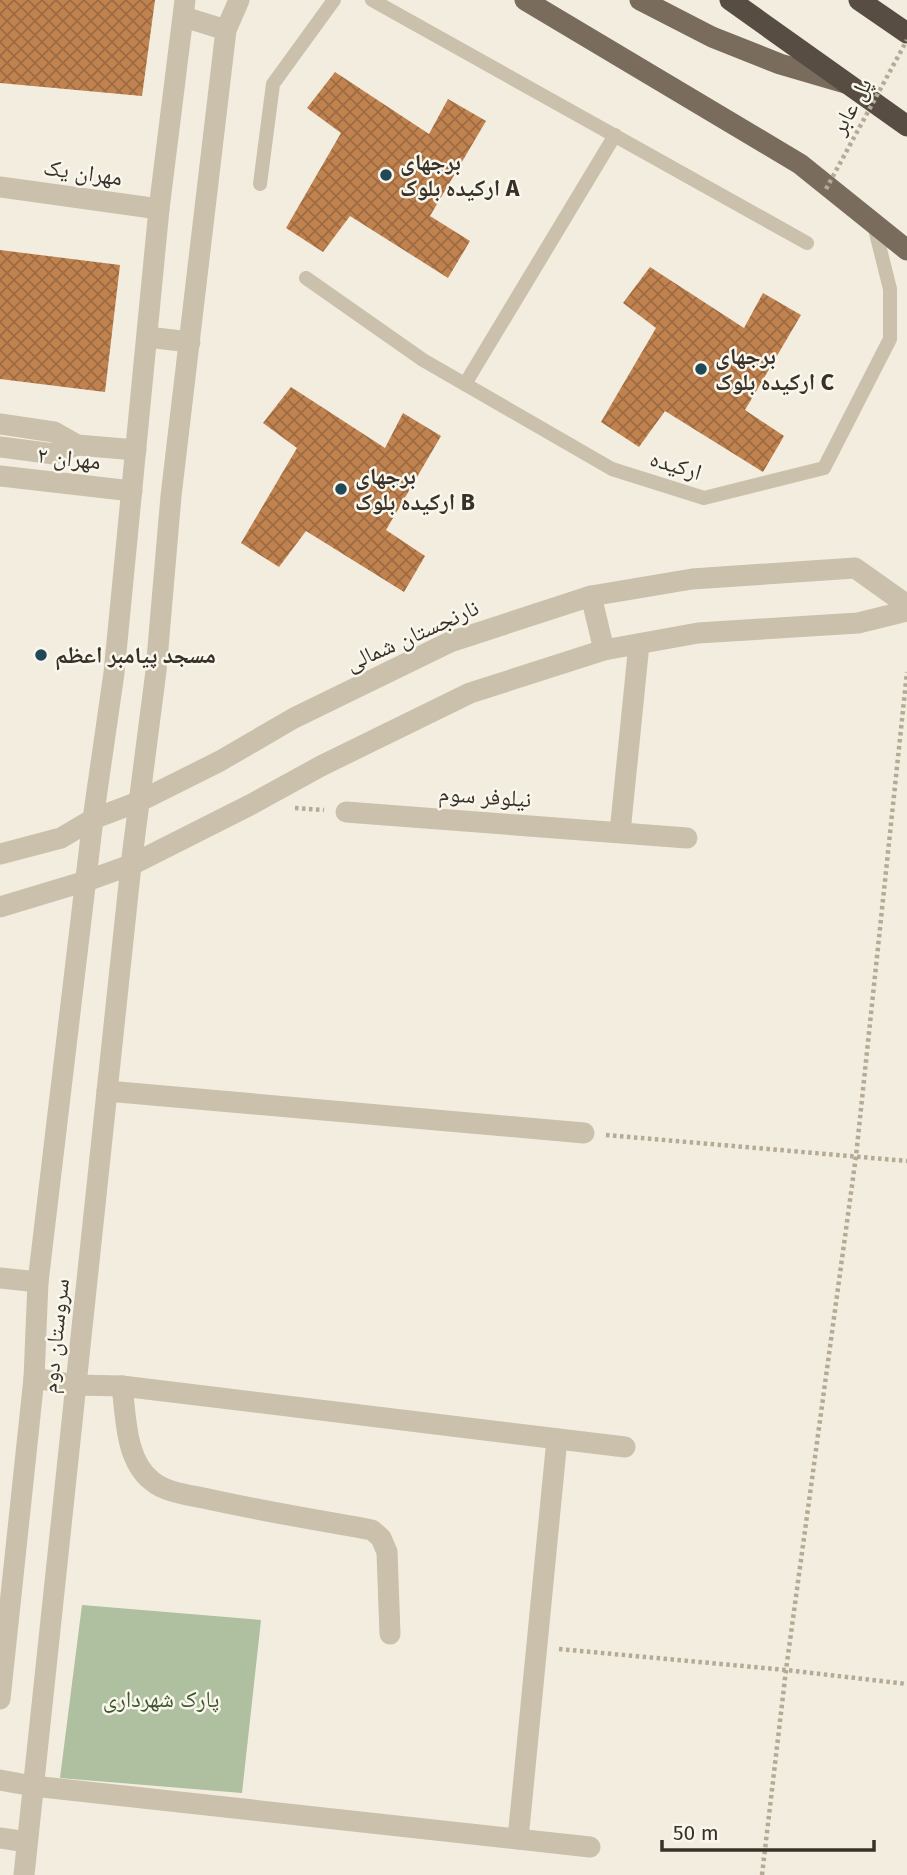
<svg xmlns="http://www.w3.org/2000/svg" width="907" height="1875" font-family="'Fira Sans','Noto Naskh Arabic',sans-serif">
  <style>
    .green { fill: #aec0a0 }
    .building { fill: url(#building-cross-hatch) }
    .lines { fill: none; stroke-linecap: round; stroke-linejoin: round }
    .path { stroke: #b5aa96; stroke-width: 4.5; stroke-dasharray: 3.5 3.5; stroke-linecap: butt }
    .lane { stroke: #cac0ab; stroke-width: 14 }
    .street { stroke: #cac0ab; stroke-width: 21 }
    .primary { stroke: #796c5c; stroke-width: 21 }
    .highway { stroke: #584d42; stroke-width: 21 }
    .path-bridge { stroke: #b5aa96; stroke-width: 4.5; stroke-dasharray: 3.5 3.5; stroke-linecap: butt }
    .poi-dot { fill: #214857; stroke: #f9f6ec; stroke-width: 2.5 }
    .labels { text-anchor: middle; stroke-width: 5; stroke-linejoin: round; paint-order: stroke }
    .street-label { font-size: 23px; fill: #38312a; stroke: #f9f6ec }
    .poi-label { font-size: 23px; font-weight: bold; fill: #38312a; stroke: #f9f6ec; text-anchor: start }
    .park-label { font-size: 23px; fill: #3f552f; stroke: #f9f6ec }
  </style>
  <defs>
    <pattern id="building-cross-hatch" width="8" height="8" patternUnits="userSpaceOnUse" patternTransform="scale(1.75)"><rect width="8" height="8" fill="#c0824f"/><path d="M0 0l8 8M0 8l8-8" fill="none" stroke="#9d6b42"/></pattern>
  </defs>
  <rect width="100%" height="100%" fill="#f2eddf"/>
  <!-- green -->
  <polygon class="green" points="82,1605 261,1620 242,1793 60,1778"/>
  <!-- building -->
  <g class="building">
    <polygon points="0,0 155,0 142,96 0,83"/>
    <polygon points="335,72 429,134 448,99 486,121 430,216 470,241 448,278 350,216 323,252 286,228 341,133 307,108"/>
    <polygon points="0,250 120,265 105,392 0,379"/>
    <polygon points="650,267 744,328 763,293 801,315 745,410 784,436 763,472 665,411 639,447 601,422 656,328 623,303"/>
    <polygon points="291,387 385,448 403,413 441,436 386,530 425,556 404,592 306,531 279,567 241,543 297,448 263,423"/>
  </g>
  <g class="lines">
    <!-- path -->
    <g class="path">
      <polyline points="295,808 324,810"/>
      <polyline points="606,1135 907,1161"/>
      <polyline points="559,1649 786,1670 907,1684"/>
      <polyline points="762,1875 786,1670 856,1156 907,672"/>
    </g>
    <!-- lane -->
    <g class="lane">
      <polyline points="372,0 807,243"/>
      <polyline points="260,184 273,84 334,0"/>
      <polyline points="306,278 423,360 612,469 704,498 824,468 890,339 890,289 874,225"/>
      <polyline points="465,384 615,135"/>
    </g>
    <!-- street -->
    <g class="street">
      <polyline points="184,17 226,30"/>
      <polyline points="0,187 159,209"/>
      <polyline points="147,337 190,342"/>
      <polyline points="0,424 54,432 77,445 136,450"/>
      <polyline points="0,447 54,454 77,445"/>
      <polyline points="0,476 132,491"/>
      <polyline points="591,596 604,650"/>
      <polyline points="346,812 687,838"/>
      <polyline points="620,832 639,644"/>
      <polyline points="0,854 61,838 93,819 138,802 220,761 294,718 450,642 591,596 692,579 855,568 907,605"/>
      <polyline points="0,907 86,881 131,865 250,805 321,766 470,693 604,650 698,633 858,623 907,611"/>
      <polyline points="107,1091 584,1133"/>
      <polyline points="0,1278 38,1282"/>
      <polyline points="34,1378 76,1385 122,1386 625,1447"/>
      <path d="M122 1386C126 1416 125 1460 152 1481 166 1493 190 1495 208 1499 262 1511 317 1520 372 1530L381 1538 387 1552 390 1634"/>
      <polyline points="0,1699 34,1378 38,1282 93,819 114,673 159,209 185,0"/>
      <polyline points="0,1780 33,1786 590,1847"/>
      <polyline points="0,1838 27,1842"/>
      <polyline points="518,1839 557,1439"/>
      <polyline points="24,1875 131,865 156,671 171,496 226,30 239,0"/>
    </g>
    <!-- primary -->
    <g class="primary">
      <polyline points="525,0 800,164 907,250"/>
      <polyline points="640,0 712,37 780,64 845,83"/>
    </g>
    <!-- highway -->
    <g class="highway">
      <polyline points="730,0 907,126"/>
      <polyline points="859,0 907,33"/>
    </g>
    <!-- path-bridge -->
    <polyline class="path-bridge" points="826,189 907,40"/>
  </g>
  <!-- markers -->
  <g class="poi-dot">
    <circle cx="386" cy="175" r="7"/>
    <circle cx="701" cy="369" r="7"/>
    <circle cx="341" cy="489" r="7"/>
    <circle cx="41" cy="655" r="7"/>
  </g>
  <g class="labels">
    <!-- street labels -->
    <g class="street-label">
      <text transform="translate(851 106) rotate(-61)" y="8">پل عابر</text>
      <text transform="translate(83 172) rotate(8)" y="8">مهران یک</text>
      <text transform="translate(69 458) rotate(6)" y="8">مهران ۲</text>
      <text transform="translate(676 465) rotate(17)" y="8">ارکیده</text>
      <text transform="translate(412 635) rotate(-24)" y="8">نارنجستان شمالی</text>
      <text transform="translate(485 796) rotate(4)" y="8">نیلوفر سوم</text>
      <text transform="translate(55 1336) rotate(-84)" y="8">سروستان دوم</text>
    </g>
    <!-- poi labels -->
    <g class="poi-label">
      <text x="400" y="170">برجهای<tspan x="400" dy="26">ارکیده بلوک A</tspan></text>
      <text x="715" y="364">برجهای<tspan x="715" dy="26">ارکیده بلوک C</tspan></text>
      <text x="355" y="484">برجهای<tspan x="355" dy="26">ارکیده بلوک B</tspan></text>
      <text x="55" y="663">مسجد پیامبر اعظم</text>
    </g>
    <!-- park labels -->
    <g class="park-label">
      <text x="161" y="1707">پارک شهرداری</text>
    </g>
  </g>
  <!-- scale -->
  <path d="M662 1840v10h212v-10" fill="none" stroke="#38312a" stroke-width="3.5"/>
  <text x="673" y="1840" font-size="21" fill="#38312a" stroke="#f9f6ec" stroke-width="5" paint-order="stroke">50 m</text>
</svg>
